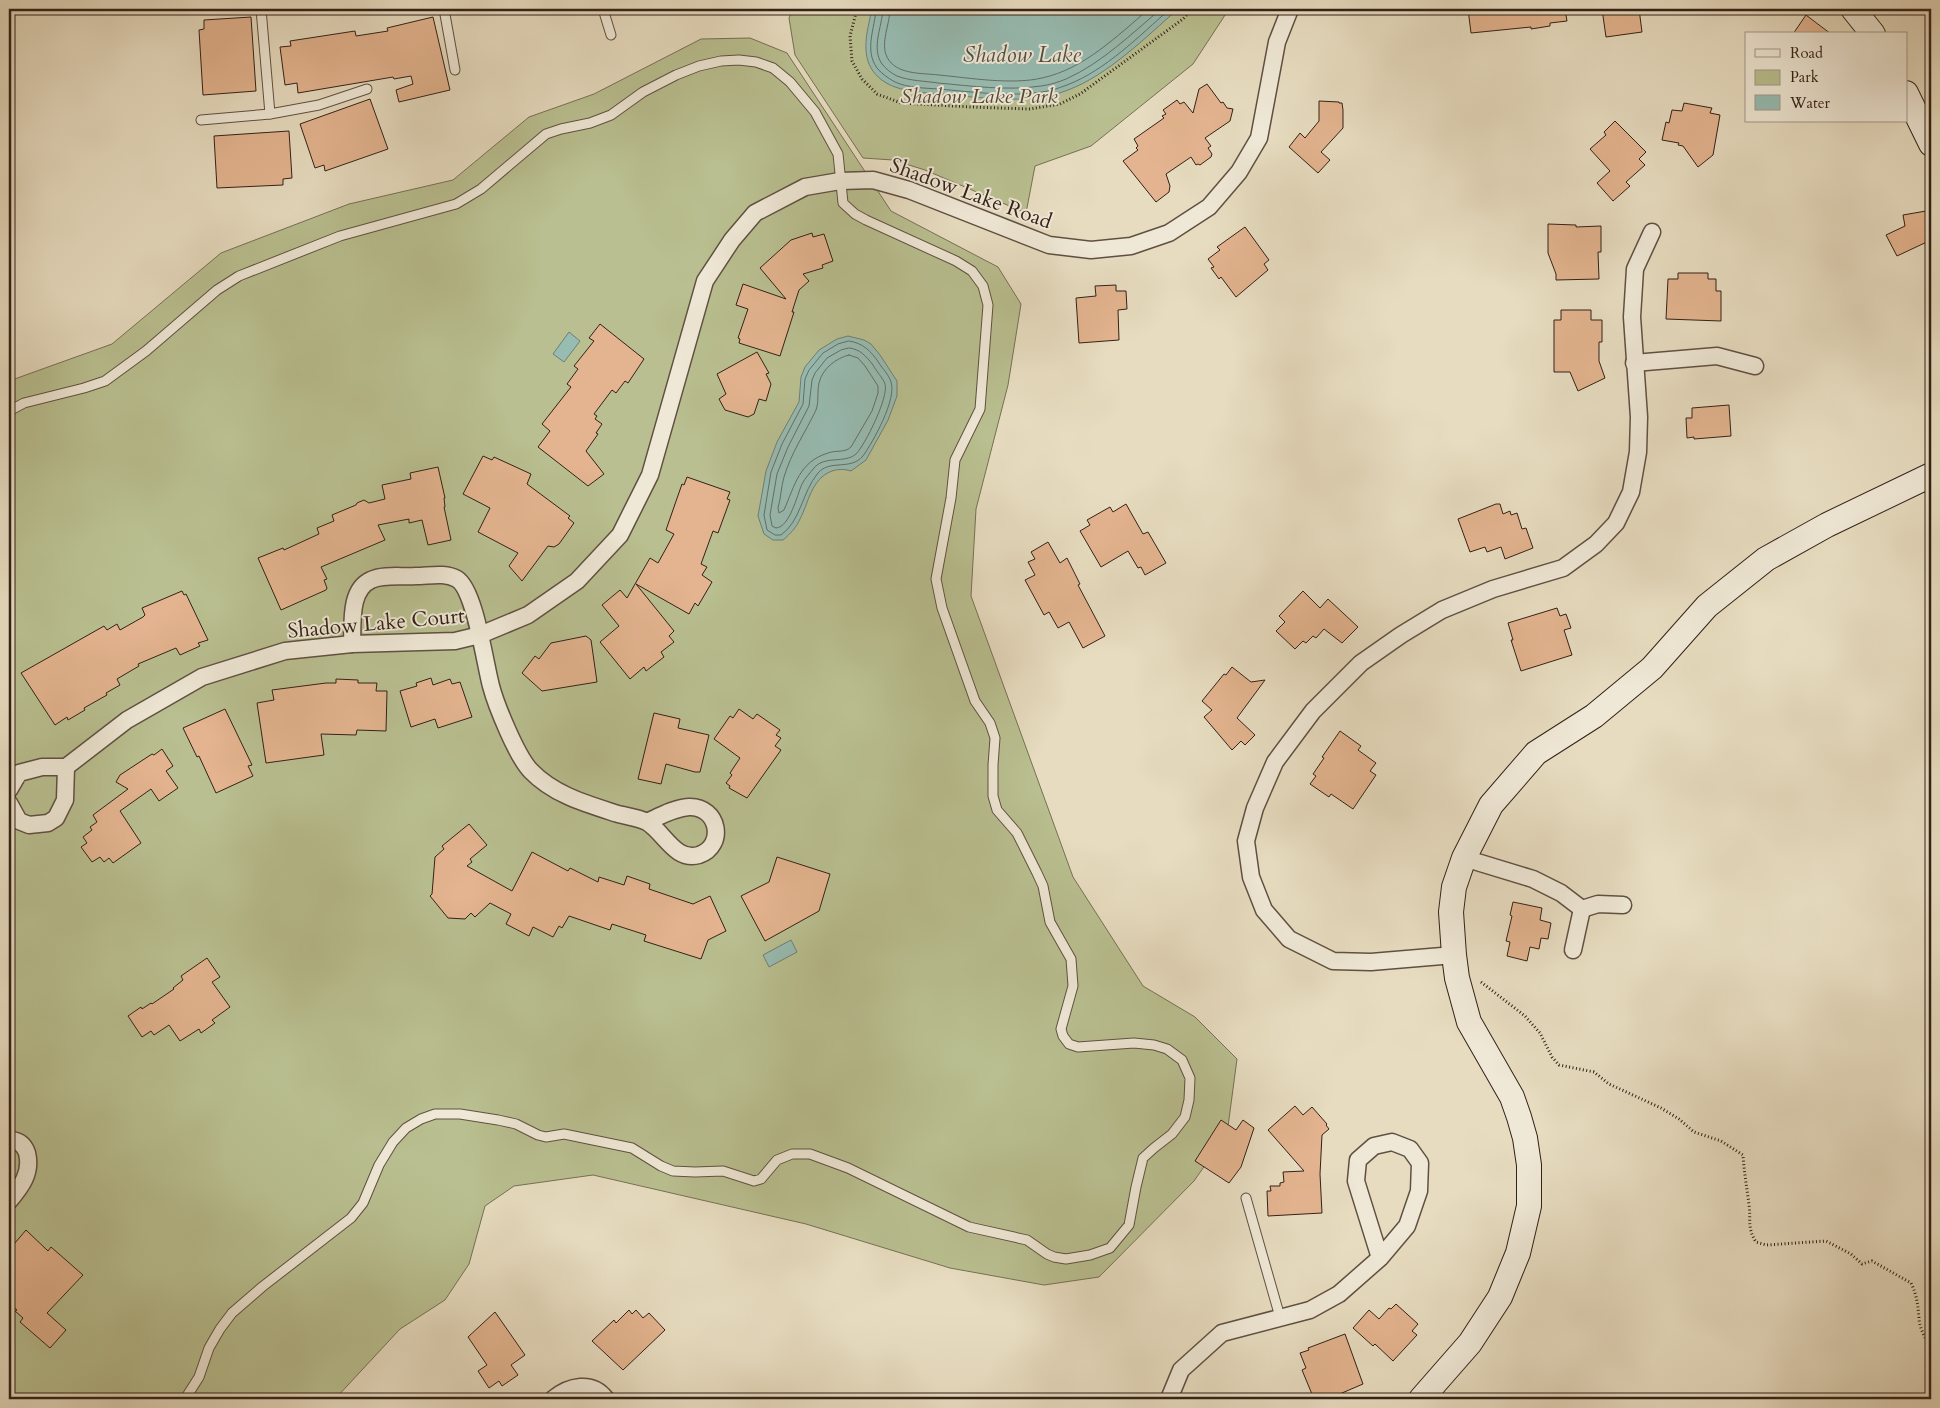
<svg xmlns="http://www.w3.org/2000/svg" width="1940" height="1408" font-family="Cardo,serif">
  <style>
    .green { fill: #b9bf90; stroke: #767054 }
    .water { fill: #97bcb2; stroke: #6f7e74 }
    .lines { fill: none; stroke-linecap: round; stroke-linejoin: round }
    .shore { stroke: #656e65; stroke-width: 1 }
    .building { fill: #e3b48f; stroke: #332118 }
    .lane-casing { stroke: #605042; stroke-width: 11 }
    .street-casing { stroke: #605042; stroke-width: 19 }
    .secondary-casing { stroke: #332118; stroke-width: 26 }
    .path { stroke: #332118; stroke-width: 3; stroke-dasharray: 1 2.5; stroke-linecap: butt }
    .lane { stroke: #efe8d6; stroke-width: 9 }
    .street { stroke: #efe8d6; stroke-width: 16 }
    .secondary { stroke: #efe8d6; stroke-width: 24 }
    .labels { text-anchor: middle; stroke-width: 4; stroke-linejoin: round; paint-order: stroke }
    .park-label { font-size: 21px; font-style: italic; fill: #544836; stroke: #efe8d6 }
    .street-label { font-size: 21px; fill: #332118; stroke: #efe8d6 }
    .water-label { font-size: 22px; font-style: italic; fill: #515046; stroke: #efe8d6 }
  </style>
  <rect width="100%" height="100%" fill="#e7dcc0"/>
  <filter id="stains"><feTurbulence type="fractalNoise" baseFrequency=".004" numOctaves="4"/><feColorMatrix values="0 0 0 0 .2 0 0 0 0 .09 0 0 0 0 .02 0 0 0 .5 -.17"/></filter>
  <radialGradient id="worn" r=".72"><stop offset=".6" stop-color="#630" stop-opacity="0"/><stop offset="1" stop-color="#630" stop-opacity=".3"/></radialGradient>
  <!-- green -->
  <g class="green">
    <polygon points="793,9 1229,9 1193,64 1091,146 1035,166 1026,213 925,170 893,160 863,158 795,55 789,18"/>
    <polygon points="750,38 787,53 891,211 998,267 1021,304 1008,385 976,509 971,596 1073,877 1143,986 1195,1017 1237,1059 1227,1134 1194,1181 1099,1277 1044,1285 950,1268 806,1224 593,1175 514,1186 485,1206 469,1264 445,1300 400,1329 335,1399 9,1399 9,381 112,344 221,253 349,204 453,180 529,117 594,94 701,39"/>
  </g>
  <!-- water -->
  <g class="water">
    <path d="M872 9H1178C1146 37 1108 75 1068 90 1060 93 1051 96 1043 97 1009 102 974 97 940 94 925 93 909 92 895 87 886 84 876 77 871 68 861 50 868 28 872 9Z"/>
    <polygon points="569,332 580,341 564,362 553,354"/>
    <path d="M848 336 864 340 871 344 880 355 897 381V396L888 420 866 460 851 471C845 469 838 469 832 471 811 479 809 502 800 519 796 528 790 534 783 540H773L764 534 758 516 766 471 777 442 799 402 801 377 805 367 819 350 837 339Z"/>
    <polygon points="791,940 797,952 769,967 763,955"/>
  </g>
  <g class="lines">
    <!-- shore -->
    <g class="shore">
      <path d="M876 9C875 28 864 50 877 68 882 74 888 78 895 82 908 88 925 88 939 89 973 92 1008 97 1042 92 1050 91 1059 88 1067 85 1106 70 1139 36 1170 9"/>
      <path d="M883 9C882 27 871 48 882 64 886 69 891 73 897 76 910 81 925 81 938 83 972 86 1007 91 1041 86 1049 85 1059 82 1066 79 1102 63 1131 34 1161 9"/>
      <path d="M890 9C890 24 880 43 887 57 896 75 922 73 939 75 970 78 1012 85 1042 78 1084 69 1117 36 1149 9"/>
      <path d="M849 341C863 343 871 351 879 363 882 368 889 375 891 382 897 399 873 442 863 456 850 471 830 459 818 473 802 492 801 521 781 535H775L767 530 764 515 771 472 782 444 803 404 805 379 809 370 823 353 838 344Z"/>
      <path d="M849 348C860 349 866 356 873 365 876 371 883 378 885 384 889 397 865 445 856 454 844 464 825 455 814 468 810 473 805 478 802 484 797 495 790 527 776 528L772 526 770 515 777 474 788 447 809 406 812 380 815 373 827 358 841 350Z"/>
      <path d="M849 355 858 358 865 366 878 386V393L872 411 851 447C845 453 836 450 828 453 799 462 795 485 784 510L779 513 778 508C781 498 781 487 784 477 791 453 805 433 816 410 819 402 817 392 819 383 822 369 836 358 849 355Z"/>
    </g>
  </g>
  <!-- building -->
  <g class="building">
    <polygon points="1468,9 1565,9 1567,21 1550,23 1550,26 1531,29 1531,27 1471,33"/>
    <polygon points="1602,9 1639,9 1642,32 1606,37"/>
    <polygon points="1806,15 1831,34 1793,34"/>
    <polygon points="251,17 256,91 203,95 199,30 204,29 204,20"/>
    <polygon points="433,17 450,90 399,102 396,90 413,84 411,76 394,79 393,77 298,93 297,83 285,85 280,47 291,46 290,41 355,31 356,36 388,31 387,28"/>
    <polygon points="1207,84 1221,103 1223,102 1227,108 1233,109 1230,121 1205,138 1211,146 1208,148 1212,154 1211,157 1200,165 1198,164 1196,165 1191,157 1166,174 1170,186 1169,192 1156,202 1123,161 1138,150 1136,148 1138,146 1134,139 1164,118 1162,116 1166,114 1163,110 1177,100 1180,104 1184,102 1193,113 1199,89"/>
    <polygon points="370,99 388,149 325,171 324,165 315,168 300,124"/>
    <polygon points="1319,101 1339,102 1339,103 1342,103 1343,110 1343,128 1321,152 1330,160 1318,173 1289,147 1300,133 1305,138 1319,121"/>
    <polygon points="1684,103 1712,108 1710,113 1720,115 1713,155 1698,167 1683,146 1678,145 1679,143 1662,140 1666,122 1669,123 1672,110 1682,111"/>
    <polygon points="1615,121 1646,152 1639,159 1645,165 1626,182 1630,186 1613,201 1597,183 1610,171 1590,149 1606,135 1604,132"/>
    <polygon points="289,131 292,178 283,179 283,185 217,188 214,136"/>
    <polygon points="1926,211 1931,240 1897,256 1886,235 1905,226 1903,215"/>
    <polygon points="1548,224 1576,225 1576,227 1601,226 1601,252 1598,252 1599,279 1556,280 1556,274 1548,253"/>
    <polygon points="1245,227 1269,260 1264,264 1268,270 1236,297 1221,277 1219,279 1211,268 1214,267 1208,259 1220,250 1217,247"/>
    <polygon points="812,233 813,237 824,234 833,261 822,265 823,268 803,274 809,281 799,290 792,312 794,312 780,356 739,343 740,339 738,338 748,309 736,305 743,284 786,299 760,268 791,240"/>
    <polygon points="1678,273 1708,273 1708,279 1716,279 1716,291 1721,291 1721,321 1666,319 1668,279 1678,279"/>
    <polygon points="1116,285 1116,291 1126,291 1127,309 1118,310 1119,340 1079,343 1076,298 1096,296 1095,286"/>
    <polygon points="1561,310 1591,310 1591,320 1602,320 1602,342 1599,342 1599,361 1605,378 1578,391 1570,372 1554,372 1554,320 1561,320"/>
    <polygon points="600,324 644,359 628,383 625,381 616,393 612,390 594,414 597,416 595,419 602,424 596,433 598,434 586,451 604,474 588,486 538,447 550,431 542,424 571,387 567,384 578,369 574,366 594,341 589,338"/>
    <polygon points="757,352 769,373 766,374 771,384 766,401 759,399 754,414 748,417 725,410 719,399 726,394 717,374"/>
    <polygon points="1729,405 1731,436 1694,439 1694,437 1687,438 1686,418 1692,418 1692,408"/>
    <polygon points="483,456 492,460 494,457 531,474 527,484 570,516 568,518 574,523 559,544 554,547 548,546 522,581 509,566 518,553 478,532 490,508 463,494"/>
    <polygon points="438,467 445,498 444,498 445,507 444,507 451,540 428,545 422,520 409,523 409,519 378,525 385,540 321,567 327,579 324,580 327,588 326,590 281,610 258,558 283,548 284,550 319,534 317,528 334,521 332,515 356,505 357,503 364,500 369,503 385,499 382,485 411,479 410,473"/>
    <polygon points="687,477 730,492 727,499 730,500 718,533 713,531 701,564 707,567 702,575 712,582 698,606 695,603 689,614 636,584 674,631 669,636 674,642 661,652 664,657 646,671 644,667 630,679 600,642 619,626 602,605 620,590 627,598 650,558 658,563 674,534 666,530 682,484 684,485"/>
    <polygon points="1126,504 1143,534 1148,532 1166,563 1145,575 1141,567 1138,568 1128,551 1101,567 1080,531 1090,525 1087,520 1110,507 1113,512"/>
    <polygon points="1496,504 1500,504 1503,514 1510,511 1511,515 1517,513 1522,529 1526,528 1533,548 1505,559 1501,547 1487,552 1485,547 1470,552 1458,519"/>
    <polygon points="1048,542 1060,563 1067,558 1080,584 1078,585 1105,636 1083,648 1069,622 1058,628 1049,612 1044,615 1025,580 1035,575 1028,562 1035,559 1031,552"/>
    <polygon points="182,591 184,595 186,594 208,640 198,643 200,646 180,655 176,648 138,664 139,666 117,679 120,685 106,693 107,695 84,708 85,710 68,720 67,717 55,725 21,673 104,626 107,630 117,624 120,630 143,617 145,615 142,608"/>
    <polygon points="1303,591 1320,608 1328,599 1358,627 1342,643 1324,629 1316,638 1313,636 1306,643 1303,641 1295,649 1276,631 1285,622 1279,616"/>
    <polygon points="1557,608 1560,616 1566,614 1571,628 1564,630 1572,655 1521,671 1511,640 1513,640 1508,623"/>
    <polygon points="586,636 591,640 597,682 542,691 522,673 535,656 539,659 551,643"/>
    <polygon points="1232,667 1251,682 1265,680 1237,718 1255,735 1245,745 1241,741 1232,750 1204,717 1212,710 1202,701 1224,674 1226,675"/>
    <polygon points="431,678 433,685 450,679 452,684 460,682 472,717 438,728 435,719 411,727 400,691 417,686 416,683"/>
    <polygon points="336,679 358,680 358,683 377,683 376,691 387,691 386,731 357,730 356,735 321,734 324,755 266,763 257,703 274,700 272,690 326,683 336,683"/>
    <polygon points="225,709 252,765 248,766 253,776 216,793 199,756 197,757 183,728"/>
    <polygon points="739,709 753,719 757,714 780,730 776,735 781,738 775,746 781,750 747,798 729,788 730,786 726,783 732,775 730,773 740,758 714,739 730,716 733,718"/>
    <polygon points="654,713 680,719 678,728 709,735 700,772 695,772 666,764 661,784 638,779"/>
    <polygon points="1340,731 1361,746 1358,750 1376,763 1370,771 1376,775 1353,809 1331,794 1329,797 1310,784 1316,776 1313,774 1324,758 1322,757"/>
    <polygon points="162,749 173,766 166,771 178,788 159,801 151,789 120,811 141,843 113,863 109,858 104,862 100,857 92,862 81,847 87,843 83,837 92,830 90,827 97,822 93,815 128,789 116,782 120,775 152,754 154,755"/>
    <polygon points="469,824 487,845 470,859 472,862 467,866 512,891 532,852 568,871 570,868 598,882 599,877 624,885 627,876 650,884 649,889 693,904 710,896 726,931 708,940 701,959 644,941 646,935 612,924 610,930 569,916 562,928 559,926 553,937 533,927 529,936 506,924 511,914 490,903 475,917 471,913 465,919 448,918 430,896 432,894 435,857 444,849 442,846"/>
    <polygon points="777,857 830,874 819,911 765,941 741,896 769,882"/>
    <polygon points="1513,902 1542,908 1540,920 1551,923 1548,939 1541,938 1539,949 1530,947 1527,961 1507,956 1510,942 1506,941 1512,916 1510,915"/>
    <polygon points="207,958 220,977 212,982 230,1007 212,1020 215,1023 201,1033 199,1029 180,1041 169,1025 154,1035 151,1031 142,1037 128,1016 141,1007 142,1009 151,1003 152,1004 174,989 173,988 183,980 181,976"/>
    <polygon points="1295,1106 1303,1115 1312,1107 1327,1124 1326,1125 1329,1129 1322,1135 1320,1174 1322,1213 1268,1216 1267,1191 1271,1191 1270,1186 1280,1186 1280,1183 1284,1182 1283,1172 1304,1171 1268,1130"/>
    <polygon points="1221,1120 1236,1130 1243,1120 1254,1128 1241,1167 1229,1183 1195,1161"/>
    <polygon points="26,1230 48,1251 51,1247 83,1275 47,1313 66,1330 50,1348 20,1322 23,1318 15,1311 17,1310 12,1305 15,1302 9,1296 9,1250"/>
    <polygon points="1396,1304 1418,1324 1412,1331 1417,1335 1393,1361 1375,1344 1373,1346 1353,1328 1369,1310 1379,1319 1389,1308 1391,1309"/>
    <polygon points="629,1310 632,1314 636,1310 643,1318 649,1313 665,1330 623,1370 592,1341 614,1320 616,1323"/>
    <polygon points="495,1312 525,1355 511,1365 518,1375 502,1386 499,1381 489,1388 478,1371 487,1365 468,1337"/>
    <polygon points="1345,1334 1363,1384 1328,1399 1314,1399 1302,1370 1306,1368 1300,1353 1309,1350 1308,1348"/>
  </g>
  <g class="lines">
    <!-- lane casing -->
    <g class="lane-casing">
      <g id="lane">
        <polyline points="261,9 270,114 319,105 367,89"/>
        <polyline points="444,9 455,70"/>
        <polyline points="603,9 611,35"/>
        <polyline points="201,120 270,114"/>
        <polyline points="9,411 24,403 84,388 105,381 146,351 217,290 239,276 340,236 456,204 481,189 546,134 561,129 590,123 611,115 643,92 676,75 699,66 721,61 739,60 756,62 773,68 790,82 815,112 838,154 843,203 855,214 866,220 956,261 972,271 983,286 988,305 980,409 955,460 951,498 936,579 942,608 975,701 990,723 995,738 993,765 993,796 997,810 1017,833 1037,873 1043,886 1050,922 1071,959 1073,986 1061,1029 1063,1036 1069,1044 1078,1047 1134,1043 1154,1045 1167,1049 1182,1060 1190,1078 1189,1100 1185,1117 1172,1134 1154,1148 1143,1158 1136,1187 1129,1225 1110,1248 1090,1255 1066,1259 1054,1257 1047,1254 1027,1240 969,1227 848,1168 810,1154 792,1154 777,1160 761,1179 754,1181 723,1171 695,1172 673,1171 661,1166 632,1148 564,1134 546,1137 538,1135 516,1124 498,1120 460,1114 435,1114 421,1119 406,1128 393,1142 379,1165 363,1203 351,1218 262,1287 232,1313 220,1329 209,1348 199,1377 185,1399"/>
        <polyline points="1246,1198 1280,1317"/>
      </g>
    </g>
    <!-- street casing -->
    <g class="street-casing">
      <g id="street">
        <polyline points="1634,363 1717,356 1755,366"/>
        <path d="M352 644C353 623 349 590 371 580 383 574 402 577 416 576 429 576 445 572 457 579 475 590 485 664 491 686 496 705 517 757 531 771 554 795 587 804 618 814 627 816 639 818 647 822 664 832 675 862 699 855 726 846 719 806 689 807 674 808 660 816 647 822"/>
        <polyline points="9,790 19,773 42,767 66,767 127,720 202,677 285,651 352,644 455,641 480,635 528,615 577,581 620,535 650,475 705,281 732,240 755,213 805,187 840,181 873,180 909,190 1049,245 1091,250 1131,246 1169,233 1209,207 1239,172 1259,138 1277,42 1290,9"/>
        <polyline points="9,803 19,821 29,825 48,823 56,818 65,800 66,767"/>
        <polyline points="1464,858 1533,879 1561,893 1582,909 1598,904 1623,905"/>
        <polyline points="1573,950 1582,909"/>
        <polyline points="1454,955 1371,962 1333,961 1289,939 1264,910 1251,877 1246,841 1255,808 1275,762 1313,711 1361,663 1401,635 1442,610 1493,589 1563,568 1596,544 1616,523 1631,492 1638,452 1639,417 1632,317 1635,269 1652,232"/>
        <path d="M9 1139C12 1140 18 1141 20 1143 23 1145 26 1150 27 1153 32 1173 21 1187 9 1201"/>
        <path d="M553 1399C569 1386 592 1380 606 1399"/>
        <polyline points="1169,1399 1181,1370 1222,1333 1310,1310 1339,1294 1380,1258 1407,1226 1419,1191 1420,1163 1410,1149 1392,1142 1374,1146 1358,1160 1356,1181 1380,1258"/>
      </g>
    </g>
    <!-- secondary casing -->
    <g class="secondary-casing">
      <g id="secondary">
        <polyline points="1853,9 1873,34"/>
        <polyline points="1906,93 1931,144"/>
        <polyline points="1421,1399 1470,1343 1500,1297 1518,1253 1529,1206 1529,1165 1525,1138 1519,1117 1512,1097 1469,1022 1457,978 1454,955 1451,912 1454,887 1464,858 1491,805 1536,753 1594,716 1652,668 1707,606 1766,559 1827,525 1931,475"/>
      </g>
    </g>
    <!-- path -->
    <g class="path">
      <polyline points="857,9 850,36 852,61 862,79 877,94 901,103 971,107 1030,109 1060,104 1080,94 1183,19 1192,9"/>
      <path d="M1481 982 1525 1016 1540 1033 1552 1057 1559 1065 1594 1072 1609 1084 1661 1108 1679 1119 1694 1132 1721 1141 1743 1155C1744 1172 1747 1188 1749 1205 1751 1220 1747 1228 1756 1242L1766 1245 1826 1241 1851 1254 1862 1264 1872 1261 1911 1283C1917 1295 1918 1306 1919 1319 1920 1330 1926 1339 1931 1349"/>
    </g>
    <!-- lane -->
    <use href="#lane" class="lane"/>
    <!-- street -->
    <use href="#street" class="street"/>
    <!-- secondary -->
    <use href="#secondary" class="secondary"/>
  </g>
  <g class="labels">
    <!-- park labels -->
    <g class="park-label">
      <text x="979" y="103">Shadow Lake Park</text>
    </g>
    <!-- street labels -->
    <g class="street-label">
      <text transform="translate(971 193) rotate(20)" y="7">Shadow Lake Road</text>
      <text transform="translate(376 623) rotate(-5)" y="7">Shadow Lake Court</text>
    </g>
    <!-- water labels -->
    <g class="water-label">
      <text x="1022" y="62">Shadow Lake</text>
    </g>
  </g>
  <!-- margin -->
  <rect width="1940" height="1408" fill="none" stroke="#e7dcc0" stroke-width="30"/>
  <rect x="10" y="10" width="1920" height="1388" fill="none" stroke="#332118" stroke-width="2.5"/>
  <rect x="15" y="15" width="1910" height="1378" fill="none" stroke="#332118"/>
  <!-- legend -->
  <rect x="1745" y="32" width="162" height="90" fill="#efe8d6" stroke="#a4988a"/>
  <rect x="1755" y="49" width="25" height="8" fill="#efe8d6" stroke="#a4988a"/>
  <text x="1790" y="58" font-size="15" fill="#332118">Road</text>
  <rect x="1755" y="70" width="25" height="15" fill="#b9bf90" stroke="#a4988a"/>
  <text x="1790" y="82" font-size="15" fill="#332118">Park</text>
  <rect x="1755" y="95" width="25" height="15" fill="#97bcb2" stroke="#a4988a"/>
  <text x="1790" y="108" font-size="15" fill="#332118">Water</text>
  <rect width="100%" height="100%" filter="url(#stains)"/>
  <rect width="100%" height="100%" fill="url(#worn)"/>
</svg>
